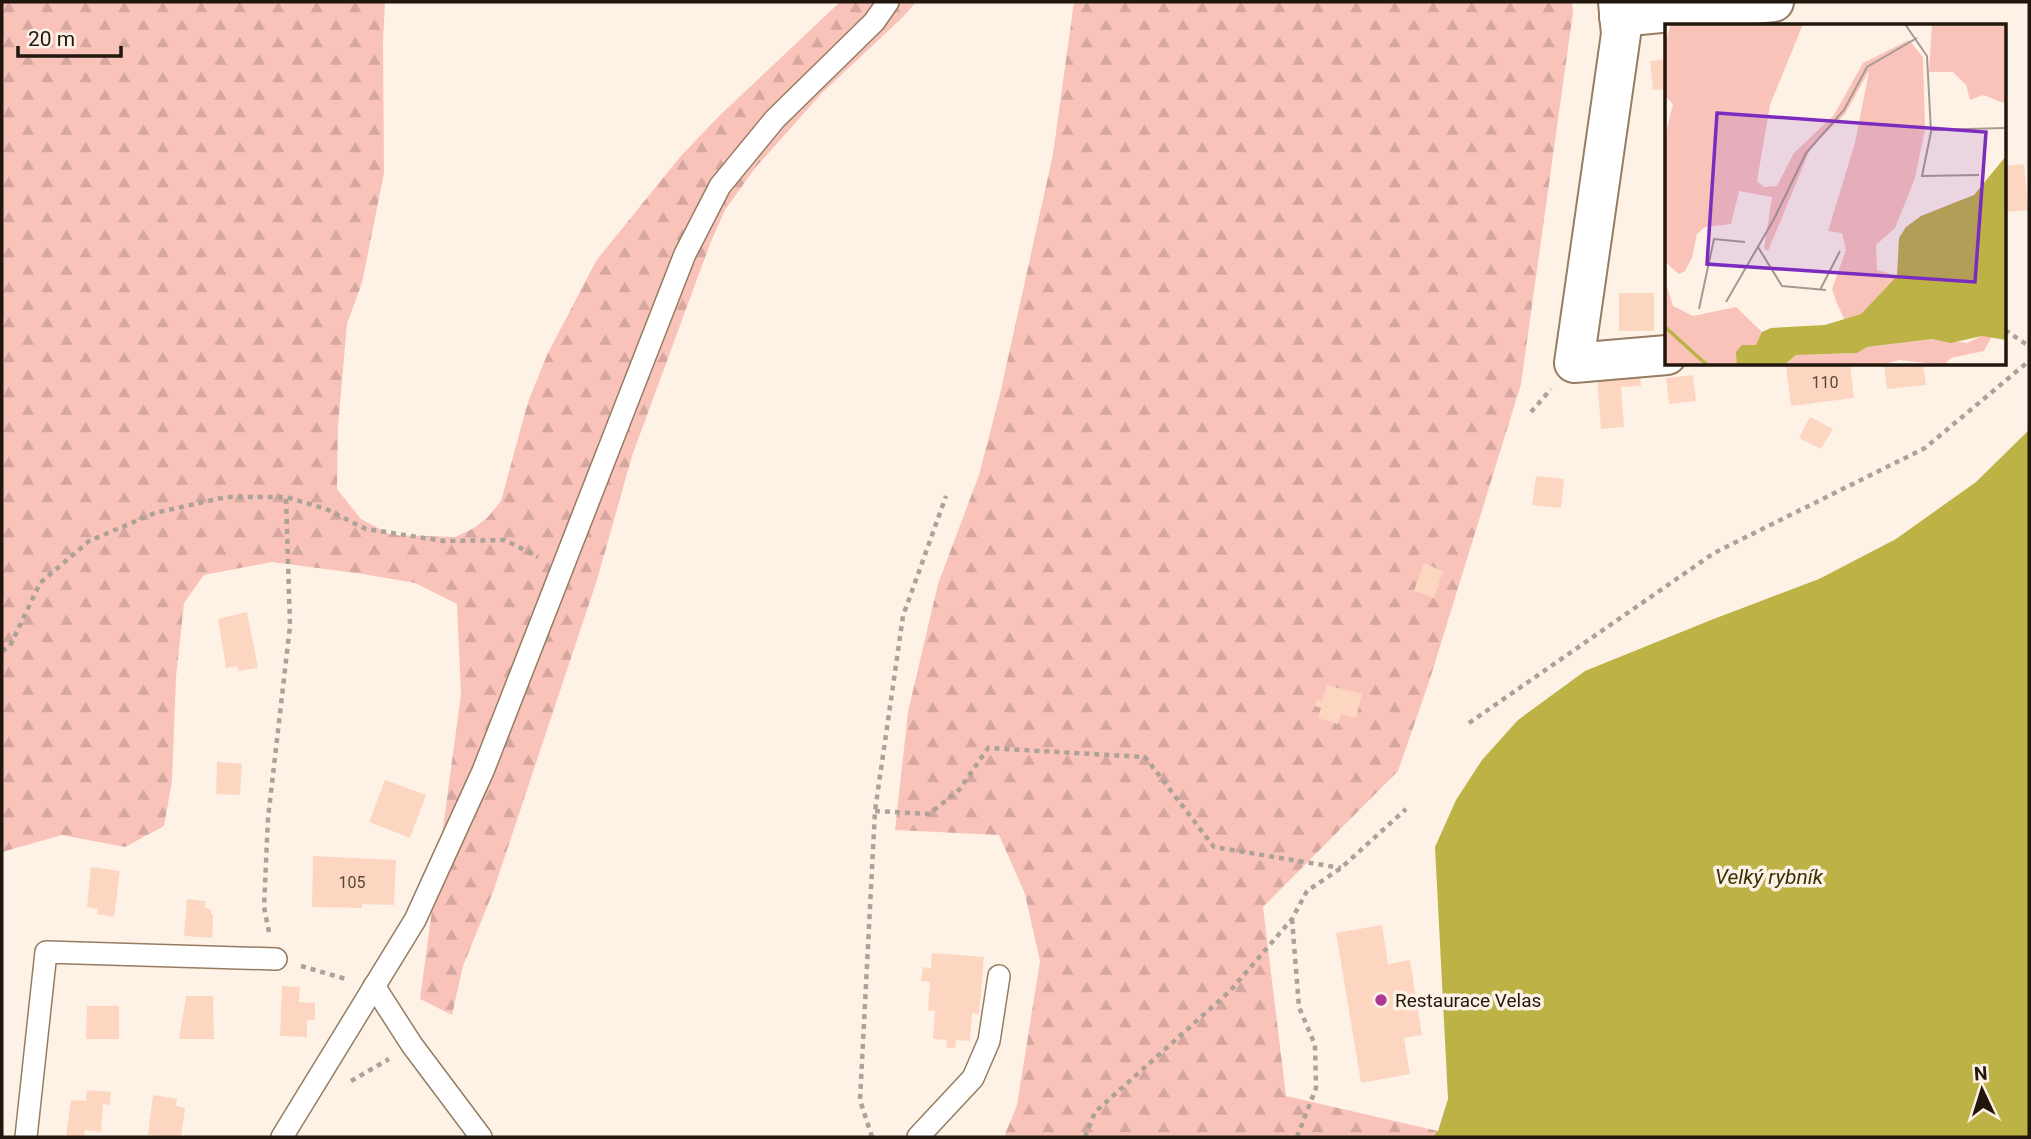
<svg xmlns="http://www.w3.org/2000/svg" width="2031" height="1139" font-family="Roboto,sans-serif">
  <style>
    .forest { fill: url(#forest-firs) }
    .water { fill: #bdb245 }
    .building { fill: #fdd6c2 }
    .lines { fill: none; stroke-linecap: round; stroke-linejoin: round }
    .service-casing { stroke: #957c62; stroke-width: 24 }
    .minor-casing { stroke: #957c62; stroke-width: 42 }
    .path { stroke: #ada297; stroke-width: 4.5; stroke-dasharray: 5 5; stroke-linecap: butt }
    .service { stroke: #fff; stroke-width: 21 }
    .minor { stroke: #fff; stroke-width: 38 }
    .poi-dot { fill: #a93a98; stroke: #fef2e7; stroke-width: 2.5 }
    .labels { text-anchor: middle; stroke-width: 7; stroke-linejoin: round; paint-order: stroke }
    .number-label { font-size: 16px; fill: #58473a }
    .poi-label { font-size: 19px; fill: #21170d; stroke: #fef2e7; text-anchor: start }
    .water-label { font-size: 21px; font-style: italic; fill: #383303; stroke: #fef2e7 }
    .inset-river { fill: none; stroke: #bdb245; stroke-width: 3.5 }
    .inset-road { fill: none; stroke: #a69a90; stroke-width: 2 }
    .view { fill: #7b2cbf; fill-opacity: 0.15; stroke: #7b2cbf; stroke-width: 3.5 }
    .inset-edge { fill: none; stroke: #21170d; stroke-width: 3.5 }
  </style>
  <defs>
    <pattern id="forest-firs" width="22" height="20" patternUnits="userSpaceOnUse" patternTransform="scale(1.75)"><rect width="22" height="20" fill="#f9c3ba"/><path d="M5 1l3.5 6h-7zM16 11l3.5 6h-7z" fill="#d5a79f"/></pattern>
  </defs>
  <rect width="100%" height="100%" fill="#fef2e7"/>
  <!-- forest -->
  <g class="forest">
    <polygon points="2,2 385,2 383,42 384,173 362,283 347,324 338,426 337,489 361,519 391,535 455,537 474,528 487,518 501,501 528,402 547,355 596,261 680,157 718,117 840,2 916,2 903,17 822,93 755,168 725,210 710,244 632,456 597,580 493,892 463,966 452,1015 420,999 461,694 457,604 415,583 363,574 272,562 204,575 184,603 176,677 172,781 164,826 125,847 62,835 2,852"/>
    <polygon points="1074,2 1572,2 1573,12 1521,384 1429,682 1398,771 1263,907 1286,1096 1438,1131 1432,1137 1004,1137 1017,1105 1040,961 1025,894 999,835 895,830 908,712 938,584 979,475 1000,394 1053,154"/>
  </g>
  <!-- water -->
  <polygon class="water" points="2029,430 2029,1137 1432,1137 1438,1131 1448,1099 1435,847 1456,800 1482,760 1518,720 1585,671 1711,620 1819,579 1896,539 1976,482"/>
  <!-- building -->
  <g class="building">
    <polygon points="1667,59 1667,89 1653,90 1650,61"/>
    <polygon points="2024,164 2028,210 2005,212 2005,166"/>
    <rect x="1619" y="293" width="35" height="38"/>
    <polygon points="1807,364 1850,364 1854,398 1791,406 1786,366"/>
    <polygon points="1884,364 1923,364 1926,385 1887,389"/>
    <polygon points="1640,372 1641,386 1621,387 1624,427 1601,429 1597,377"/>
    <polygon points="1693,375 1696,401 1669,404 1666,378"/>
    <polygon points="1810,417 1833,429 1821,449 1799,438"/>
    <polygon points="1536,476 1564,479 1561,508 1532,505"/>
    <polygon points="1424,563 1443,571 1434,598 1414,591"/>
    <polygon points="247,612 258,668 239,671 237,666 226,668 218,619"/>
    <polygon points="1327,685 1362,694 1356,718 1341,714 1338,724 1318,718 1321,708 1315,706 1317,700 1322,702"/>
    <polygon points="217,762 242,764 240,795 216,794"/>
    <polygon points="385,780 426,795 410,838 369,822"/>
    <polygon points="313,856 396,860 394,905 362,904 362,908 312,907"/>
    <polygon points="91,867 120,871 114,917 97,914 98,909 87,907"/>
    <polygon points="187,899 205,901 205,908 211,909 211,914 213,915 212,938 184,936"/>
    <polygon points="1382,925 1388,964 1410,960 1422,1035 1404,1038 1410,1074 1361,1083 1336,933"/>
    <polygon points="932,953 984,957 979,1014 972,1013 970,1041 956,1040 955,1048 946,1048 947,1040 933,1039 935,1011 928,1010 930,982 921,981 923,967 931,968"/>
    <polygon points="282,986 300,987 299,1002 315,1003 315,1020 307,1020 307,1037 280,1036"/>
    <polygon points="186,996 213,996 214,1039 179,1039"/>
    <polygon points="87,1006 119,1006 119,1039 86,1039"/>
    <polygon points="87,1090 111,1092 110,1105 103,1104 101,1132 85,1130 84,1137 66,1137 71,1100 86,1101"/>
    <polygon points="153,1095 177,1099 176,1106 185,1108 181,1137 154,1137 154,1135 148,1135"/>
  </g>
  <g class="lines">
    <!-- service casing -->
    <g class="service-casing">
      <g id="service">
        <polyline points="374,986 412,1045 481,1137"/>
        <polyline points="26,1137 46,952 276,959"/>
        <polyline points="282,1137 415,920 483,771 685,254 720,186 775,119 874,22 888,2"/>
        <polyline points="918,1137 973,1078 989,1041 999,976"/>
      </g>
    </g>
    <!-- minor casing -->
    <g class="minor-casing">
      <g id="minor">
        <polyline points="1618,2 1621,34 1574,363 1667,355"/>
        <polyline points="1619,17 1774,2"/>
      </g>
    </g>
    <!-- path -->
    <g class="path">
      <polyline points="2005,330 2029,346"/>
      <polyline points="1531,412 1551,389"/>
      <polyline points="2,651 10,646 40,583 89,541 155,513 226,497 286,497 326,509 366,529 444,541 505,540 538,557"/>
      <polyline points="1469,723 1714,553 1925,448 2029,361"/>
      <polyline points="875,811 929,814 959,790 988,748 1145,757 1214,847 1341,868"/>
      <polyline points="1292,919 1299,1007 1315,1045 1316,1088 1297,1137"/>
      <polyline points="269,932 264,907 268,818 290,626 286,497"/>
      <polyline points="301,966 346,979"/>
      <polyline points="351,1081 389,1059"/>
      <polyline points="872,1137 860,1100 875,811 903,616 946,496"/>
      <polyline points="1085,1137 1095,1112 1230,991 1292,919 1307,891 1341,868 1406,809"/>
    </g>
    <!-- service -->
    <use href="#service" class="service"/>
    <!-- minor -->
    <use href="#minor" class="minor"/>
  </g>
  <!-- markers -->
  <circle class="poi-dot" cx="1381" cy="1000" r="7"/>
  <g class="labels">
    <!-- number labels -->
    <g class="number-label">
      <text x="1825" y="388">110</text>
      <text x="352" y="888">105</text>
    </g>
    <!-- poi labels -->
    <g class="poi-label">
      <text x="1395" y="1007">Restaurace Velas</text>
    </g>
    <!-- water labels -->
    <g class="water-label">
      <text x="1769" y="884">Velký rybník</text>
    </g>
  </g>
  <!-- overview -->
  <g transform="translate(1665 24)">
    <rect width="341" height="341" fill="#fef2e7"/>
    <path d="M6 0H138L105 81 92 157 99 163 112 162 129 129 169 91 198 39 244 16 258 33 260 105 250 154 230 204 211 221 212 246 232 252 196 290 180 297 171 277 167 265 181 226 177 209 163 207 190 119 204 47 180 90 146 123 103 227 99 225 107 173 74 167 66 200 40 203 32 210 27 234 20 247 14 250 0 238V112L8 80 0 72V18ZM267 0H341V80L318 71 305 76 301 61 288 48H264ZM0 256 8 282 28 292 71 283 97 308 93 320 72 341H0ZM317 312H327L319 327 286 334 279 341 234 336 218 341H119L131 331 192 329 202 323 267 315 302 319Z" fill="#f9c3ba"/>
    <path d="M341 132V316L317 312 286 319 267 315 202 323 192 329 131 331 119 341H72L71 328 77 321H91L97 308 106 304 160 301 196 290 232 252 234 214 241 203 256 192 309 171Z" fill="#bdb245"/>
    <path class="inset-river" d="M0 303 42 341"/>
    <path class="inset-road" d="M240 0 262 32 266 108 257 152 314 151M266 106 340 104M93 223 117 262 161 266M155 266 175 227M61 278 109 195 141 129 179 86 202 43 252 14M34 285 49 215 80 218"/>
    <path class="view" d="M52 89 321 108 310 258 42 240Z"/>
    <rect width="341" height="341" class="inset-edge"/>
  </g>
  <!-- border -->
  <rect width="2031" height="1139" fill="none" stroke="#21170d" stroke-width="7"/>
  <!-- north arrow -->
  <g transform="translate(1982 1090) rotate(356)" stroke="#fef2e7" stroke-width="5" paint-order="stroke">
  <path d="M0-5L12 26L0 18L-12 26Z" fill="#21170d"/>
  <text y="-10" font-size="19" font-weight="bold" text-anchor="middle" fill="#21170d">N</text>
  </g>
  <!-- scale -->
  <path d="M18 46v10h103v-10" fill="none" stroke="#21170d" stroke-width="3.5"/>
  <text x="28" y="46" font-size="21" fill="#21170d" stroke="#fef2e7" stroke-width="5" paint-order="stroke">20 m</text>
</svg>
